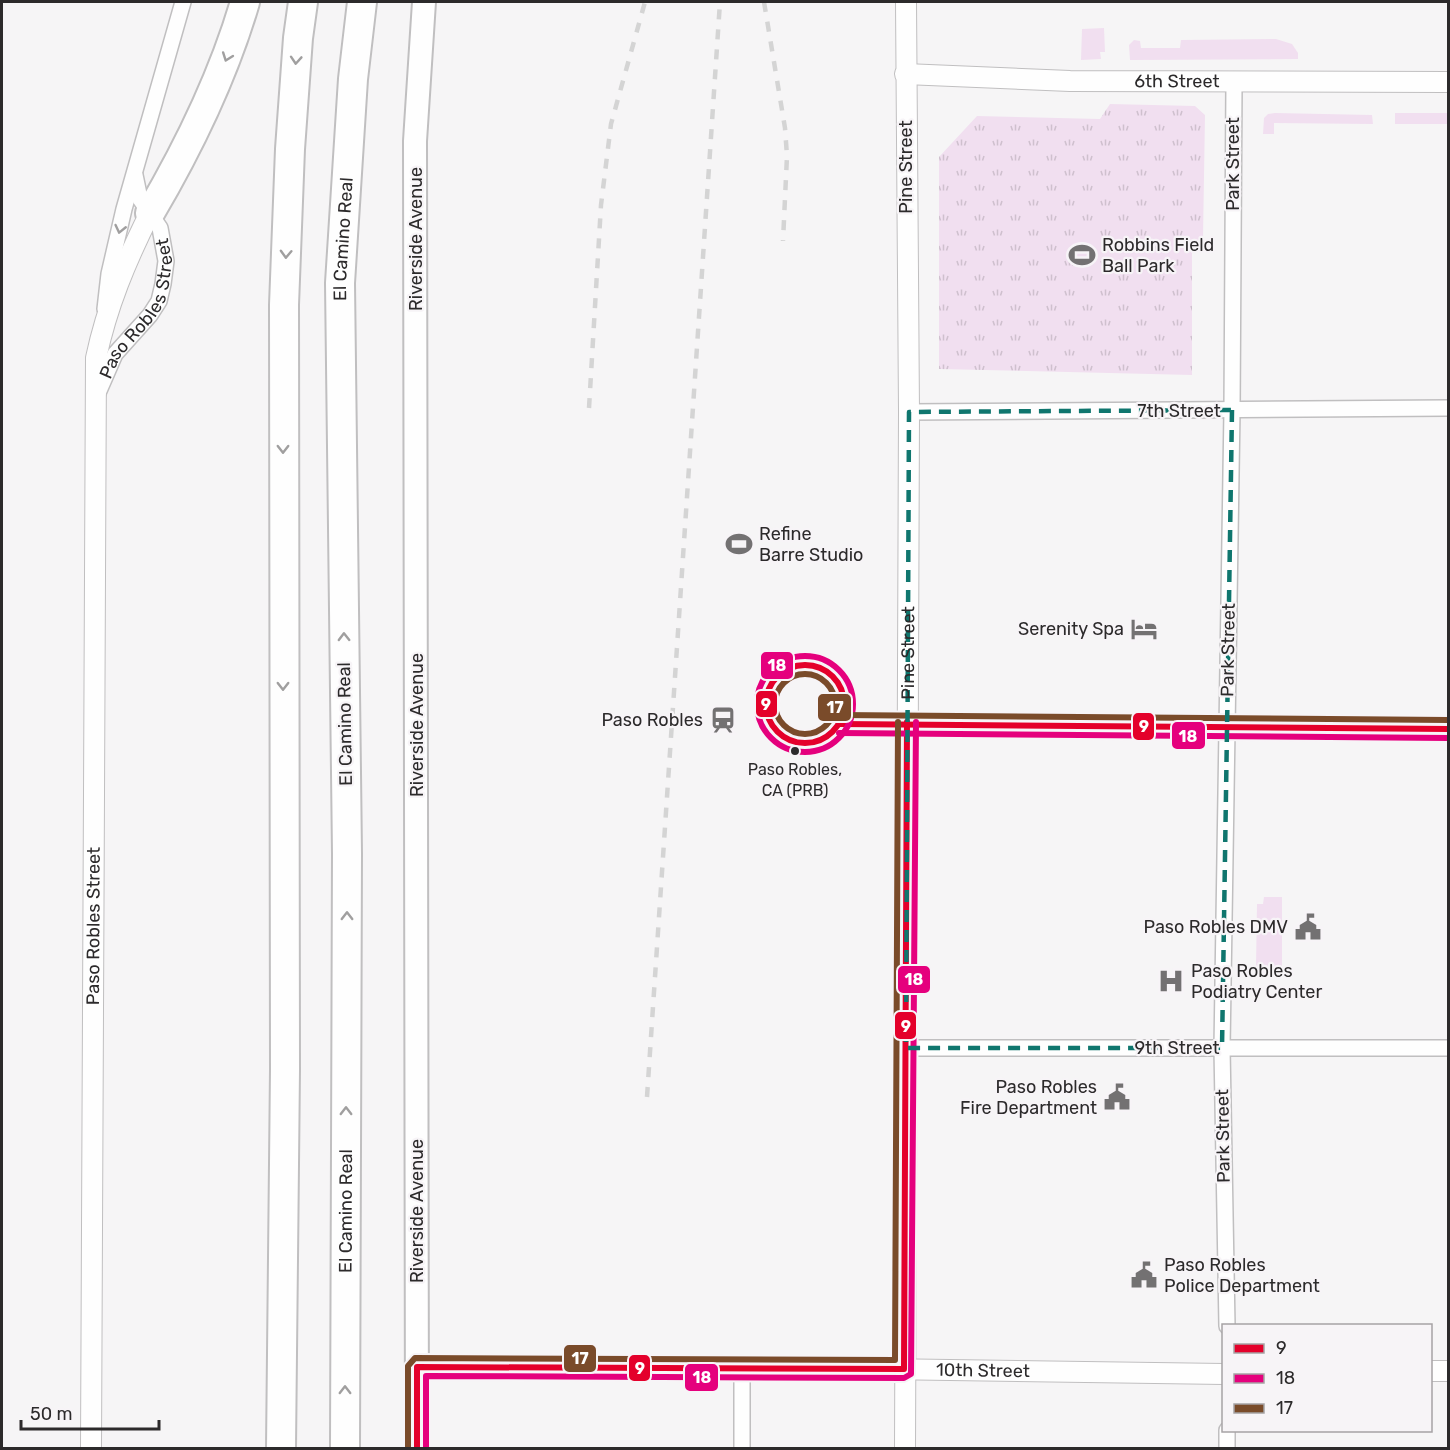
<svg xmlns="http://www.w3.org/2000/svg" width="1450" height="1450" font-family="Rubik,sans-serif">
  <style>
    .grass { fill: #f1dff0 }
    .park { fill: url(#park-tufts) }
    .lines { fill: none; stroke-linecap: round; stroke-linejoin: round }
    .minor-casing { stroke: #c0bfc0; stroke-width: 18 }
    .tertiary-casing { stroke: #c0bfc0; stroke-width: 22 }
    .secondary-casing { stroke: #c0bfc0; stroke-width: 26 }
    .motorway-casing { stroke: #c0bfc0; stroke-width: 32 }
    .minor { stroke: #fefefe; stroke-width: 15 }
    .tertiary { stroke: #fefefe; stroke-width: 20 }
    .secondary { stroke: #fefefe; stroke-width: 22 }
    .motorway { stroke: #fefefe; stroke-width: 28 }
    .rail { stroke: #d4d4d4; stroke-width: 4.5; stroke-dasharray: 10 10; stroke-linecap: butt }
    .bus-1-casing { stroke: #f7f4f7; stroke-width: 10 }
    .bus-2-casing { stroke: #f7f4f7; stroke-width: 10 }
    .bus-3-casing { stroke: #f7f4f7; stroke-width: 10 }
    .bus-1 { stroke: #e4002b; stroke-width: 6 }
    .bus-2 { stroke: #e5007d; stroke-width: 6 }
    .bus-3 { stroke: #7a4b2a; stroke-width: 6 }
    .oneway { stroke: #a09f9f }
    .marked { fill: none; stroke: #0f766e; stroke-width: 4.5; stroke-dasharray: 12 8; stroke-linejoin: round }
    .bus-dot { fill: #2c2a2b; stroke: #f7f4f7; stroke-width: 2 }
    .labels { text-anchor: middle; stroke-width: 4.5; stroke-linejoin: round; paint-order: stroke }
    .bus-label { font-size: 16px; fill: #2c2a2b; stroke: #f7f4f7 }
    .street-label { font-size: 18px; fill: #2c2a2b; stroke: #f7f4f7 }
    .poi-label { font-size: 18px; fill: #2c2a2b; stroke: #f7f4f7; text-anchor: start }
    .line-badge { stroke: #f7f4f7; stroke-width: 2 }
    .badge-label { font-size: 16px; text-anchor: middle; font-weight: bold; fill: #fff }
  </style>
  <defs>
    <pattern id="park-tufts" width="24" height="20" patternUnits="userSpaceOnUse" patternTransform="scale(1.5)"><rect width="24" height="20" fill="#f1dff0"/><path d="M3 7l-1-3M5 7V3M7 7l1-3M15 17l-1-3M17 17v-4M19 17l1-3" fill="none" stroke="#cfc0ce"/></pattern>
  </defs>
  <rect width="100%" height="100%" fill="#f6f5f6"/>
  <!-- grass -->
  <g class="grass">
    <polygon points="1104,28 1105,52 1100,52 1101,59 1081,60 1082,29"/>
    <polygon points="1276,39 1292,44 1298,53 1298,59 1130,60 1129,45 1134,40 1140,41 1141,48 1180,48 1181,40"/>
    <polygon points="1275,113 1372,115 1373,124 1274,123 1274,134 1263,134 1264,118 1268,114"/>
    <rect x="1395" y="113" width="53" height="11"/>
    <polygon points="1264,897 1282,897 1282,975 1263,975 1262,970 1256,967 1257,904 1263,904"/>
  </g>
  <!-- park -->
  <polygon class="park" points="1110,104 1195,106 1205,115 1203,238 1192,243 1192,375 939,369 939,157 977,116 1100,119"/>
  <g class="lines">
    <!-- minor casing -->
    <g class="minor-casing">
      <g id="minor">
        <polyline points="105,309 109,274 124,209 183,2"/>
        <path id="s1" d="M98 393 115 354 150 315 159 301 163 284 166 261 160 228 140 199 135 175"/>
        <polyline points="909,412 1448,408"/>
        <polyline points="907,722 1448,729"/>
        <polyline points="906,1048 1448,1048"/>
        <polyline points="1227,1326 1222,1048 1232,410 1234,82"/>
        <polyline points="742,1448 742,1367"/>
        <polyline points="1227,1448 1227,1430"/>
      </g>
    </g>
    <!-- tertiary casing -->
    <g class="tertiary-casing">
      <g id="tertiary">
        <path id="s2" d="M905 74 1070 81 1448 82"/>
        <path id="s3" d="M417 1367H742L1224 1374"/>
        <polyline points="1430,1371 1448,1371"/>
        <path id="s4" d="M91 1448 96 358C107 306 126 261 150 213"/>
        <path id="s5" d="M905 1448 909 412 906 2"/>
      </g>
    </g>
    <!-- secondary casing -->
    <g class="secondary-casing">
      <polyline id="secondary" points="417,1448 415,141 424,2"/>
    </g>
    <!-- motorway casing -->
    <g class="motorway-casing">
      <g id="motorway">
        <path d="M150 213C190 145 223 77 245 2"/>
        <polyline points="281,1448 285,1069 284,305 290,149 298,38 303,2"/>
        <path id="s6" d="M345 1448 347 854 340 283 353 79 362 2"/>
      </g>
    </g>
    <!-- minor -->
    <use href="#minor" class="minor"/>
    <!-- tertiary -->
    <use href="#tertiary" class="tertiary"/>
    <!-- secondary -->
    <use href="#secondary" class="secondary"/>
    <!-- motorway -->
    <use href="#motorway" class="motorway"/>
    <!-- rail -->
    <g class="rail">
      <polyline points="764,2 785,128 787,156 783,241"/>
      <polyline points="589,408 601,205 611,124 645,2"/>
      <polyline points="647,1097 720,2"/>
    </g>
    <!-- bus-1 casing -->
    <g class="bus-1-casing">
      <g id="bus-1">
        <circle cx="805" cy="704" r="39"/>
        <polyline points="839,724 1448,729"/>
        <polyline points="417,1448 417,1367 904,1369 907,722"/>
      </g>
    </g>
    <!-- bus-2 casing -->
    <g class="bus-2-casing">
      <g id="bus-2">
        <circle cx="805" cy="704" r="48"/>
        <polyline points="839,733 1448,738"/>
        <polyline points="426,1448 426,1376 904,1378 911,1374 916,722"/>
      </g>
    </g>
    <!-- bus-3 casing -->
    <g class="bus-3-casing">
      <g id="bus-3">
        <circle cx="805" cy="704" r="30"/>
        <polyline points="839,715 1448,720"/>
        <polyline points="408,1448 408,1366 415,1358 895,1360 898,722"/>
      </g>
    </g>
    <!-- bus-1 -->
    <use href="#bus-1" class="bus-1"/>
    <!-- bus-2 -->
    <use href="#bus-2" class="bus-2"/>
    <!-- bus-3 -->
    <use href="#bus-3" class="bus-3"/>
  </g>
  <!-- one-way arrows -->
  <defs><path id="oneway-chevron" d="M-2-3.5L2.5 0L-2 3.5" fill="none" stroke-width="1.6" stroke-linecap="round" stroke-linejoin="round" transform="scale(1.5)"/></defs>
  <g class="oneway">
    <use href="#oneway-chevron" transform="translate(227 57) rotate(110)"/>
    <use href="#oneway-chevron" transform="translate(296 60) rotate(94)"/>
    <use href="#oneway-chevron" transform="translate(120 229) rotate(103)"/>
    <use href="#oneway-chevron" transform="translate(286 254) rotate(92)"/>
    <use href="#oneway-chevron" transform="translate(283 449) rotate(90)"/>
    <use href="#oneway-chevron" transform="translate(344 637) rotate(-91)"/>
    <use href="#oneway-chevron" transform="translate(283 686) rotate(90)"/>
    <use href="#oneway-chevron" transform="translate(347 916) rotate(-90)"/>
    <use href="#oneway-chevron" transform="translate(346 1111) rotate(-90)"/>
    <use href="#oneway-chevron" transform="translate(345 1390) rotate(-90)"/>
  </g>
  <!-- marked area -->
  <path class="marked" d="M1232 410 1222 1048H906L909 412Z"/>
  <!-- icons -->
  <defs>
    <g id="stadium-bare" transform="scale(2.07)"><path d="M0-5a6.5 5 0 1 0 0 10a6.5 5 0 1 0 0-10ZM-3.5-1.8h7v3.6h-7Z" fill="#737172" stroke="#f7f4f7" stroke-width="2.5" paint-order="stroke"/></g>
    <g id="hotel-bare" transform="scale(2.07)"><path d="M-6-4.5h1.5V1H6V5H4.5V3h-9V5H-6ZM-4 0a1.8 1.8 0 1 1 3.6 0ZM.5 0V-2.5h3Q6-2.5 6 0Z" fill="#737172" stroke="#f7f4f7" stroke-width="2.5" paint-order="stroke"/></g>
    <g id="station-bare" transform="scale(2.07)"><path d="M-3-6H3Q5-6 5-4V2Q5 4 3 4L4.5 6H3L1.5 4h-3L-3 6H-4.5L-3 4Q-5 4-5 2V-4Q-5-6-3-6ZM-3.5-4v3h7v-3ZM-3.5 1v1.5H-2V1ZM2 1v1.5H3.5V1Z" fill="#737172" stroke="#f7f4f7" stroke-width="2.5" paint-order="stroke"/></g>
    <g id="civic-bare" transform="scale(2.07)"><path d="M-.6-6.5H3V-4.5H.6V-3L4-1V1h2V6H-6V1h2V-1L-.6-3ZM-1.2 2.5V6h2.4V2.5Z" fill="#737172" stroke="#f7f4f7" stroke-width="2.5" paint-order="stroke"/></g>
    <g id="hospital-bare" transform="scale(2.07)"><path d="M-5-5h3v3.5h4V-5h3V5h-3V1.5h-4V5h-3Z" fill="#737172" stroke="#f7f4f7" stroke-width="2.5" paint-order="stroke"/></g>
  </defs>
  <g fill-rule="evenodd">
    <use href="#stadium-bare" x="1082" y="255"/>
    <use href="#stadium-bare" x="739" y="544"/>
    <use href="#hotel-bare" x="1144" y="629"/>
    <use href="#station-bare" x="723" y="720"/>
    <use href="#civic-bare" x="1308" y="927"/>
    <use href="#hospital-bare" x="1171" y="981"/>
    <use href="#civic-bare" x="1117" y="1097"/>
    <use href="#civic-bare" x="1144" y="1275"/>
  </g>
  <!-- markers -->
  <circle class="bus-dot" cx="795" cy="751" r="5"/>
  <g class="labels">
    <!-- bus labels -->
    <g class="bus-label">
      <text x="795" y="775">Paso Robles,<tspan x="795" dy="21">CA (PRB)</tspan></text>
    </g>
    <!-- street labels -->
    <g class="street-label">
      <text dy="6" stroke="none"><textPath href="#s2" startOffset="272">6th Street</textPath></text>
      <text transform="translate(1233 164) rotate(-90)" y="6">Park Street</text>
      <text transform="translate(906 167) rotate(-90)" y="6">Pine Street</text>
      <text dy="6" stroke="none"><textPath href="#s6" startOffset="1209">El Camino Real</textPath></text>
      <text transform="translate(416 239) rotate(-90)" y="6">Riverside Avenue</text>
      <text dy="6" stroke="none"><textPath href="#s1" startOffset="96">Paso Robles Street</textPath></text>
      <text x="1179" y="417">7th Street</text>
      <text transform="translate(1228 650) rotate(-89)" y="6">Park Street</text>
      <text dy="6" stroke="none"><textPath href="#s5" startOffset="795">Pine Street</textPath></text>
      <text transform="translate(345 724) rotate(-91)" y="6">El Camino Real</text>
      <text transform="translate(417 725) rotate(-90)" y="6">Riverside Avenue</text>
      <text dy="6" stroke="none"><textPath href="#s4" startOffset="522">Paso Robles Street</textPath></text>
      <text x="1177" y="1054">9th Street</text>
      <text transform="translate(1223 1136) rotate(-91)" y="6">Park Street</text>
      <text dy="6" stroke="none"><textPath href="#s6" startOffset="237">El Camino Real</textPath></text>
      <text transform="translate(417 1211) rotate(-90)" y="6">Riverside Avenue</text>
      <text dy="6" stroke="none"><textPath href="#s3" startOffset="566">10th Street</textPath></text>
    </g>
    <!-- poi labels -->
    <g class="poi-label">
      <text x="1102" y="251">Robbins Field<tspan x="1102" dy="21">Ball Park</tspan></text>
      <text x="759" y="540">Refine<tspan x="759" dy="21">Barre Studio</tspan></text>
      <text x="1124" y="635" text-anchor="end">Serenity Spa</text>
      <text x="703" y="726" text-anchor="end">Paso Robles</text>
      <text x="1288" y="933" text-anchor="end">Paso Robles DMV</text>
      <text x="1191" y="977">Paso Robles<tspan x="1191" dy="21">Podiatry Center</tspan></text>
      <text x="1097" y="1093" text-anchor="end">Paso Robles<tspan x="1097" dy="21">Fire Department</tspan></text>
      <text x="1164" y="1271">Paso Robles<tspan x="1164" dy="21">Police Department</tspan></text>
    </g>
  </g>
  <g class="line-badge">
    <rect x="760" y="651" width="34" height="29" rx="6" fill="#e5007d"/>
    <rect x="755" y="690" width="23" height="28" rx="6" fill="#e4002b"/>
    <rect x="817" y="693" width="35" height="29" rx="6" fill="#7a4b2a"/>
    <rect x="1132" y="712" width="23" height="29" rx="6" fill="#e4002b"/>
    <rect x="1171" y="721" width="35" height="29" rx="6" fill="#e5007d"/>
    <rect x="897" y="965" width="34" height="29" rx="6" fill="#e5007d"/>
    <rect x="894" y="1011" width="23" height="29" rx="6" fill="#e4002b"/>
    <rect x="563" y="1344" width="34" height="29" rx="6" fill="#7a4b2a"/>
    <rect x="628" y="1354" width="23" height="28" rx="6" fill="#e4002b"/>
    <rect x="684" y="1363" width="35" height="29" rx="6" fill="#e5007d"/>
  </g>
  <g class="badge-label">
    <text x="777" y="671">18</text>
    <text x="766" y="710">9</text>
    <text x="835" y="713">17</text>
    <text x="1144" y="732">9</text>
    <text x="1188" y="742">18</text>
    <text x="914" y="985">18</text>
    <text x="906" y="1032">9</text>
    <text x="580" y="1364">17</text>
    <text x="640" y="1374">9</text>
    <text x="702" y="1383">18</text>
  </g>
  <!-- border -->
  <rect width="1450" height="1450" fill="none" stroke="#2c2a2b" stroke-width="6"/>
  <!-- legend -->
  <rect x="1222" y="1324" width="210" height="108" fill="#f7f4f7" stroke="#a6a3a5" stroke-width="1.5"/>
  <rect x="1234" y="1344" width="30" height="9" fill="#e4002b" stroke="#a6a3a5" stroke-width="1.5"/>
  <text x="1276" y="1354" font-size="18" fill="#2c2a2b">9</text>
  <rect x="1234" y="1374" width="30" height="9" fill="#e5007d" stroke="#a6a3a5" stroke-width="1.5"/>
  <text x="1276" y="1384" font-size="18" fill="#2c2a2b">18</text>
  <rect x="1234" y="1404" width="30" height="9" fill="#7a4b2a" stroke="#a6a3a5" stroke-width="1.5"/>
  <text x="1276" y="1414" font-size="18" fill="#2c2a2b">17</text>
  <!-- scale -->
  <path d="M21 1420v9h138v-9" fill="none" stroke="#2c2a2b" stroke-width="3"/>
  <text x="30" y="1420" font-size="18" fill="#2c2a2b" stroke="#f7f4f7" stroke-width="4.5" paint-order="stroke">50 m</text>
</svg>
